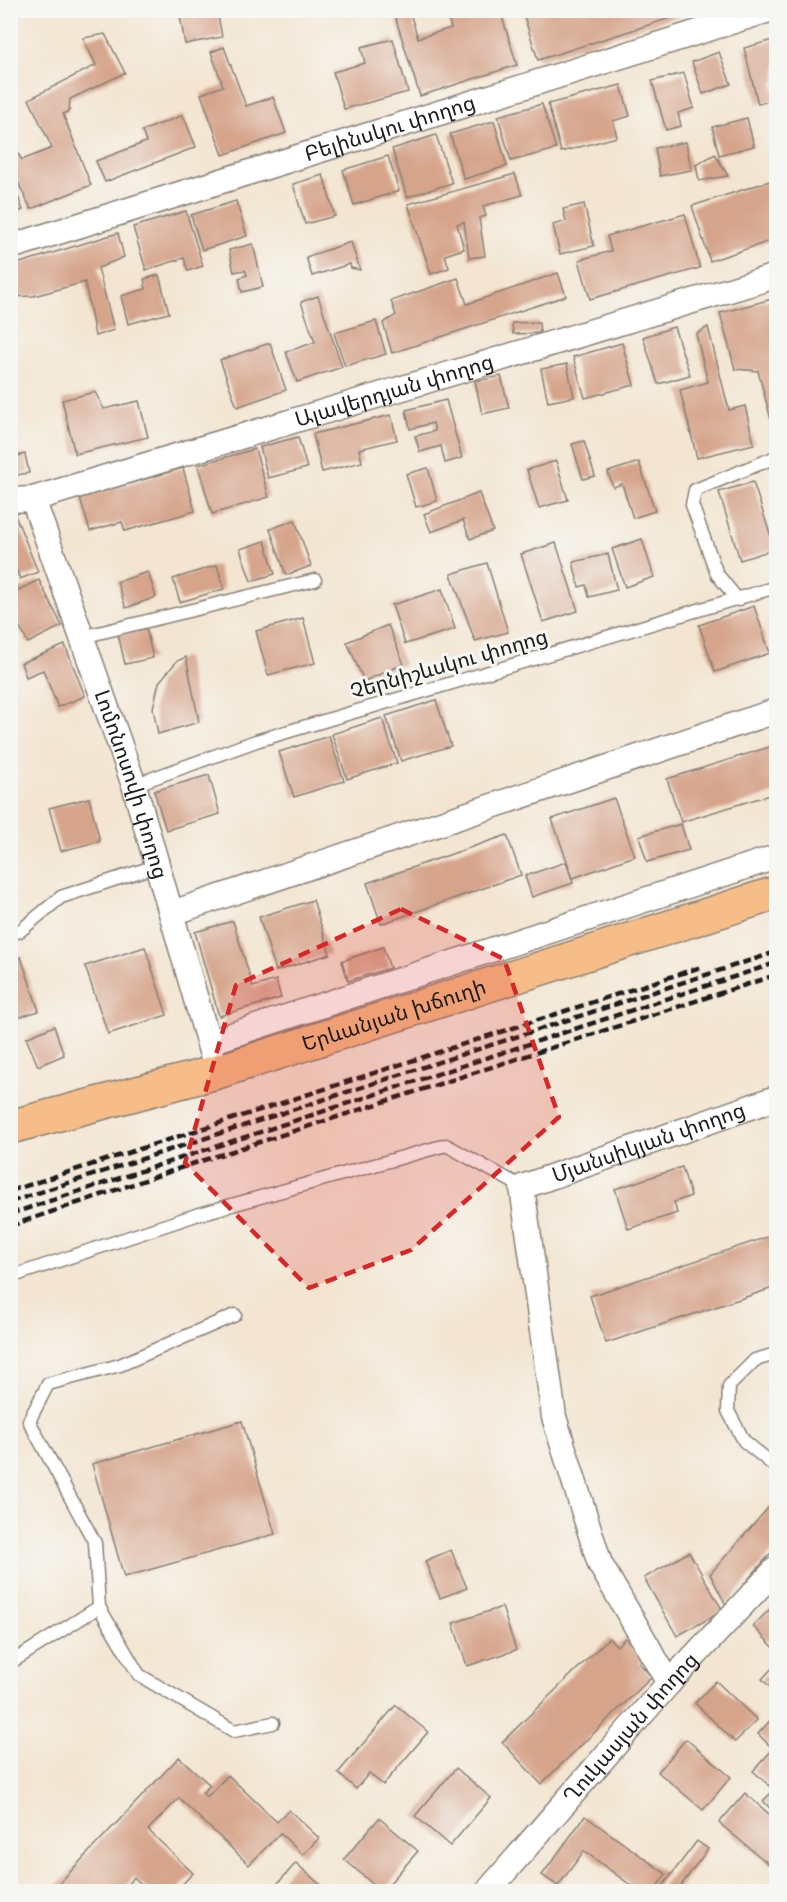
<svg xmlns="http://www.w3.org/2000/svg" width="787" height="1902" font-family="Mynerve,'Noto Sans Armenian',sans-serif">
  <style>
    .building { fill: #d6a48b }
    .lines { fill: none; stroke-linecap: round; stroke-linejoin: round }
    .service-casing { stroke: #888076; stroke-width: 15 }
    .minor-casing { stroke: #888076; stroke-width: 27 }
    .trunk-casing { stroke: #888076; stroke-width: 36 }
    .service { stroke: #fff; stroke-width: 12 }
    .minor { stroke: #fff; stroke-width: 24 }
    .trunk { stroke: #f7bd88; stroke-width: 33 }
    .rail { stroke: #1c1c1c; stroke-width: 4.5; stroke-dasharray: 9 4.5; stroke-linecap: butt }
    .marked { fill: #d62828; fill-opacity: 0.2; stroke: #d62828; stroke-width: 4.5; stroke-dasharray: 12 8; stroke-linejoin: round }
    .labels { text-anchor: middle; stroke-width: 6; stroke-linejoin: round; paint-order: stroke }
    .street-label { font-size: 21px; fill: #1c1c1c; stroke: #f6f6f2 }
  </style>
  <rect width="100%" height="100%" fill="#f6f6f2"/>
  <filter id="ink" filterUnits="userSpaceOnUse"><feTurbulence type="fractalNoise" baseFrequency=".0167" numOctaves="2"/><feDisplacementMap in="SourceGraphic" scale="12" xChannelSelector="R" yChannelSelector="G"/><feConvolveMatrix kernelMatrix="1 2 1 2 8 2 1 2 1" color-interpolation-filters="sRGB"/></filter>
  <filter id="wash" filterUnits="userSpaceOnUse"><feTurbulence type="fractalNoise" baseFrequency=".008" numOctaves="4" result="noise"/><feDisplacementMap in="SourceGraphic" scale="24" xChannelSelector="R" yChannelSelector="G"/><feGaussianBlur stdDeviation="1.35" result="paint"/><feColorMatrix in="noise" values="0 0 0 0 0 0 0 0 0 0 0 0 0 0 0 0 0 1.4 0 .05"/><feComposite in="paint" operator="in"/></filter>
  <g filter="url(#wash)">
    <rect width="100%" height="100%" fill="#f3e5d1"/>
    <g id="blocks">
      <!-- building -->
      <g class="building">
        <polygon points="179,10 217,10 222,37 185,44"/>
        <polygon points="393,10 409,10 418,38 451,28 446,10 500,10 517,65 420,96"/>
        <polygon points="522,10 675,10 677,16 538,60"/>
        <polygon points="105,34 125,73 70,99 69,111 63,114 91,185 31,209 10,166 10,142 22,160 52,148 29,99 96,65 83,38"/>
        <polygon points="393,39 408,92 344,109 333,72 365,63 361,47"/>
        <polygon points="776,39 776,80 773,81 776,99 758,104 744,48"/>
        <polygon points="224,47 246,106 273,97 286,133 223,155 201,94 223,86 211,52"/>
        <polygon points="719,52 731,84 703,94 692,62"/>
        <polygon points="684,73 694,108 678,113 681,126 666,130 652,81"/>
        <polygon points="621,85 630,116 613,121 617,137 561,152 548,104"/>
        <polygon points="542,104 556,149 511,161 498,116"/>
        <polygon points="183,115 196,147 105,182 96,161 146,142 142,131"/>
        <polygon points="747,118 754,146 719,155 712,127"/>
        <polygon points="494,121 507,166 464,179 450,134"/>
        <polygon points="436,135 452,183 407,197 392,149"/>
        <polygon points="686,142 691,170 660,176 655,148"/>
        <polygon points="715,154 728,176 699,181 696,165"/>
        <polygon points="388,156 399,191 354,205 343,170"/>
        <polygon points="515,174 522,195 483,206 486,216 479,218 485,256 469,258 464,222 457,224 464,249 445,255 449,268 431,274 408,204"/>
        <polygon points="323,175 335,216 305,224 293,184"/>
        <polygon points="776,179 776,239 710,261 692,206"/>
        <polygon points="13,183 23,210 10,214 10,184"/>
        <polygon points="236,201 247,236 202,250 191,215"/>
        <polygon points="584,204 594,246 560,254 553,225 566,221 563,209"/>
        <polygon points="186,211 203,266 188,271 184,258 146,270 133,227"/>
        <polygon points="685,214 700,268 590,299 579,260 611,251 607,236"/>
        <polygon points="118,233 124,257 98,268 114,330 95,336 85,282 34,296 10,297 10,266"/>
        <polygon points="351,242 360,270 351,268 350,264 312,276 306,257"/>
        <polygon points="253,244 263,287 242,292 239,278 247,275 245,270 234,272 229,250"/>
        <polygon points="558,273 566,296 392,353 383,323 396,315 391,301 458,278 467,304"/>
        <polygon points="159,275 169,313 128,324 121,296 146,289 144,279"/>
        <polygon points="318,296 342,367 297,382 286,352 315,342 301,302"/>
        <polygon points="776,298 776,426 773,427 758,371 735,369 720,313"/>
        <polygon points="376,321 386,354 345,366 334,333"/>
        <polygon points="539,322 540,333 513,334 512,323"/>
        <polygon points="674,327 690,375 658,384 643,337"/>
        <polygon points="708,327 729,410 745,406 754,444 697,458 680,390 708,382 696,334"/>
        <polygon points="270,343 286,390 237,407 220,360"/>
        <polygon points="622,343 634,385 585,398 573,357"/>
        <polygon points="567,364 574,397 548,402 541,369"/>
        <polygon points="501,376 509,408 482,414 475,381"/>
        <polygon points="95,392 104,409 139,401 148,437 75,454 62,400"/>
        <polygon points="446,400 462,458 445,463 441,446 420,452 415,436 435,431 433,423 410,429 406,410"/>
        <polygon points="391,415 397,440 359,449 362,462 322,472 313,434"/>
        <polygon points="298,437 307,468 268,478 260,447"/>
        <polygon points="584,441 595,476 583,479 572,444"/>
        <polygon points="255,449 269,497 212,514 198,465"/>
        <polygon points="25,454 29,473 10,476 10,458"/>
        <polygon points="556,461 568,500 539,508 527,470"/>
        <polygon points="639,462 655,511 633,518 622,484 613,487 608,472"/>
        <polygon points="183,468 195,511 125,531 122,522 90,531 80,498"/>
        <polygon points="428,468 437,501 416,507 406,474"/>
        <polygon points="753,482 775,549 740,560 719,492"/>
        <polygon points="479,493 493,531 470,539 463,520 431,532 424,514"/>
        <polygon points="15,515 38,572 20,579 10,555 10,517"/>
        <polygon points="295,520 311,566 286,575 270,529"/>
        <polygon points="642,539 654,577 625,587 612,549"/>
        <polygon points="265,541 275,574 251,581 240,549"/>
        <polygon points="556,543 578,611 543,622 521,554"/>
        <polygon points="608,554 617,590 589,597 586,585 579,587 573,562"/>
        <polygon points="487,563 508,632 475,641 451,574"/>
        <polygon points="217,565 224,589 180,602 173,579"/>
        <polygon points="148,572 156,597 126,608 117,582"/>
        <polygon points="39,580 62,626 28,643 10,609 10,594"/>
        <polygon points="442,589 455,629 405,644 392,605"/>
        <polygon points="754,606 770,653 715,672 699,625"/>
        <polygon points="303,618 315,663 268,675 256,631"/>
        <polygon points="388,625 404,664 364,681 347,642"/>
        <polygon points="146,628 153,658 125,664 118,634"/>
        <polygon points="65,645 85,696 58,707 43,670 26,677 21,663"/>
        <polygon points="186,657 199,722 158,734 153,708 159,682 177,661"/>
        <polygon points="436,700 451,746 401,761 386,716"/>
        <polygon points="382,718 397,763 347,779 332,734"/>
        <polygon points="329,736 344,781 294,797 279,752"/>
        <polygon points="776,745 776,793 681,822 667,779"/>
        <polygon points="209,775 220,814 166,830 154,791"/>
        <polygon points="89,798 100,841 61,851 49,808"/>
        <polygon points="614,798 635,856 573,878 552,819"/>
        <polygon points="681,824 689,850 647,862 639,836"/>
        <polygon points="507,835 521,875 381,924 367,883"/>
        <polygon points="566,862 573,883 532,897 525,876"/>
        <polygon points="313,900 330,954 276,971 259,917"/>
        <polygon points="233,921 253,987 276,980 281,998 219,1016 195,932"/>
        <polygon points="145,947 167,1015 108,1034 85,966"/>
        <polygon points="383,947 390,968 348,981 342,961"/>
        <polygon points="21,957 39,1011 10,1020 10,960"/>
        <polygon points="54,1026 64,1055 38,1066 26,1038"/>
        <polygon points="682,1167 691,1196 674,1202 677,1213 628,1229 615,1189"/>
        <polygon points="776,1234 776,1287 606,1343 590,1296"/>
        <polygon points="242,1421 275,1534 124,1577 92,1464"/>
        <polygon points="776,1499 776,1547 726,1605 710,1574"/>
        <polygon points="451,1550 467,1588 440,1598 425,1561"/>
        <polygon points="689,1552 723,1611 677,1636 644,1578"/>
        <polygon points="776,1603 776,1650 753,1626"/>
        <polygon points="502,1607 516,1650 467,1666 453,1623"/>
        <polygon points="609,1638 617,1646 625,1638 644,1657 639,1663 652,1677 541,1784 502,1742"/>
        <polygon points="776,1664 776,1693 762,1679"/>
        <polygon points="716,1681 757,1720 735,1742 695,1703"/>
        <polygon points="396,1705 428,1732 383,1785 369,1773 356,1789 338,1773"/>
        <polygon points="776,1714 776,1814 763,1801 774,1790 753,1771 773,1749 758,1734"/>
        <polygon points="686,1739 731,1777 703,1810 658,1772"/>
        <polygon points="179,1757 210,1785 202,1793 207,1797 228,1775 277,1822 289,1810 319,1838 303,1855 280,1833 249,1865 179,1798 148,1830 193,1873 175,1892 149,1892 134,1877 120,1892 51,1892"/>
        <polygon points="456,1768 491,1798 450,1846 415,1816"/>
        <polygon points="745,1793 776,1820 776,1839 774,1842 776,1844 776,1857 770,1865 719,1823"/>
        <polygon points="585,1816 666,1874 653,1892 629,1892 633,1887 584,1851 558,1886 542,1875"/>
        <polygon points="379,1818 418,1851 382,1892 344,1859"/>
        <polygon points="697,1841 708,1849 676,1892 658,1892"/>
        <polygon points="296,1863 328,1892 270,1892"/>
      </g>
    </g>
  </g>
  <g filter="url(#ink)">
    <use href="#blocks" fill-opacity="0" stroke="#888076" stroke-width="1.5"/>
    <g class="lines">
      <!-- service casing -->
      <g class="service-casing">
        <g id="service">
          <polyline points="738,600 717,574 692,505 695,490 776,457"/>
          <polyline points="82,637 315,580"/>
          <polyline points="134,785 256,741 776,587"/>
          <polyline points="10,934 20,931 61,897 156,866"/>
          <polyline points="10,1277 196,1215 446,1145 522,1187"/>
          <polyline points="235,1315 120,1365 48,1384 29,1421 95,1543 99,1607 139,1675 234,1731 273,1723"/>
          <polyline points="776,1354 755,1360 729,1386 728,1411 744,1441 776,1467"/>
          <polyline points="10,1663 99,1607"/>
        </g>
      </g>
      <!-- minor casing -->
      <g class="minor-casing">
        <g id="minor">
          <path id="s1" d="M10 247 769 10"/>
          <path id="s2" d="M33 499 134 785 217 1072"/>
          <path id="s3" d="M10 500 33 499 776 276"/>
          <polyline points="172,913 776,711"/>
          <polyline points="210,1042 776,857"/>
          <path id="s4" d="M669 1683 600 1564 554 1417 522 1187 776 1098"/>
          <path id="s5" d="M487 1892 669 1683 776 1569"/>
        </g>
      </g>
      <!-- trunk casing -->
      <g class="trunk-casing">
        <g id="trunk">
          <path id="s6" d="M10 1127 217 1072 776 893"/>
        </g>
      </g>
      <!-- service -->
      <use href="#service" class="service"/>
      <!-- minor -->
      <use href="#minor" class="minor"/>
      <!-- trunk -->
      <use href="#trunk" class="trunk"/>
      <!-- rail -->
      <g class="rail">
        <polyline points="10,1191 701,967"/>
        <polyline points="10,1202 776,952"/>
        <polyline points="10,1214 776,963"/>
        <polyline points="10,1226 192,1164 776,975"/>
      </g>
    </g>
  </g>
  <!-- marked area -->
  <path class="marked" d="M401 909 504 959 559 1117 411 1250 309 1288 185 1163 236 985Z"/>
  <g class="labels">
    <!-- street labels -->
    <g class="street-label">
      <text dy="7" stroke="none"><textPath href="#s1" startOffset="398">Բելինսկու փողոց</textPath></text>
      <text dy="7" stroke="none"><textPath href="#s3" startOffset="400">Ալավերդյան փողոց</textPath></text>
      <text transform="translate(449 664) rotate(-16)" y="7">Չերնիշևսկու փողոց</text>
      <text dy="7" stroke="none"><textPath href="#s2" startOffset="302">Լոմոնոսովի փողոց</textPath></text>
      <text dy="7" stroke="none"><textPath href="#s6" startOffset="400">Երևանյան խճուղի</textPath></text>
      <text dy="7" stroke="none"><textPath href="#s4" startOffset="658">Մյանսիկյան փողոց</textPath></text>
      <text dy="7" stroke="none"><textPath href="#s5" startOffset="218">Ղուկասյան փողոց</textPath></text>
    </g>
  </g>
  <!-- margin -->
  <rect width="787" height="1902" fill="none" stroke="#f6f6f2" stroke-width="36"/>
</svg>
